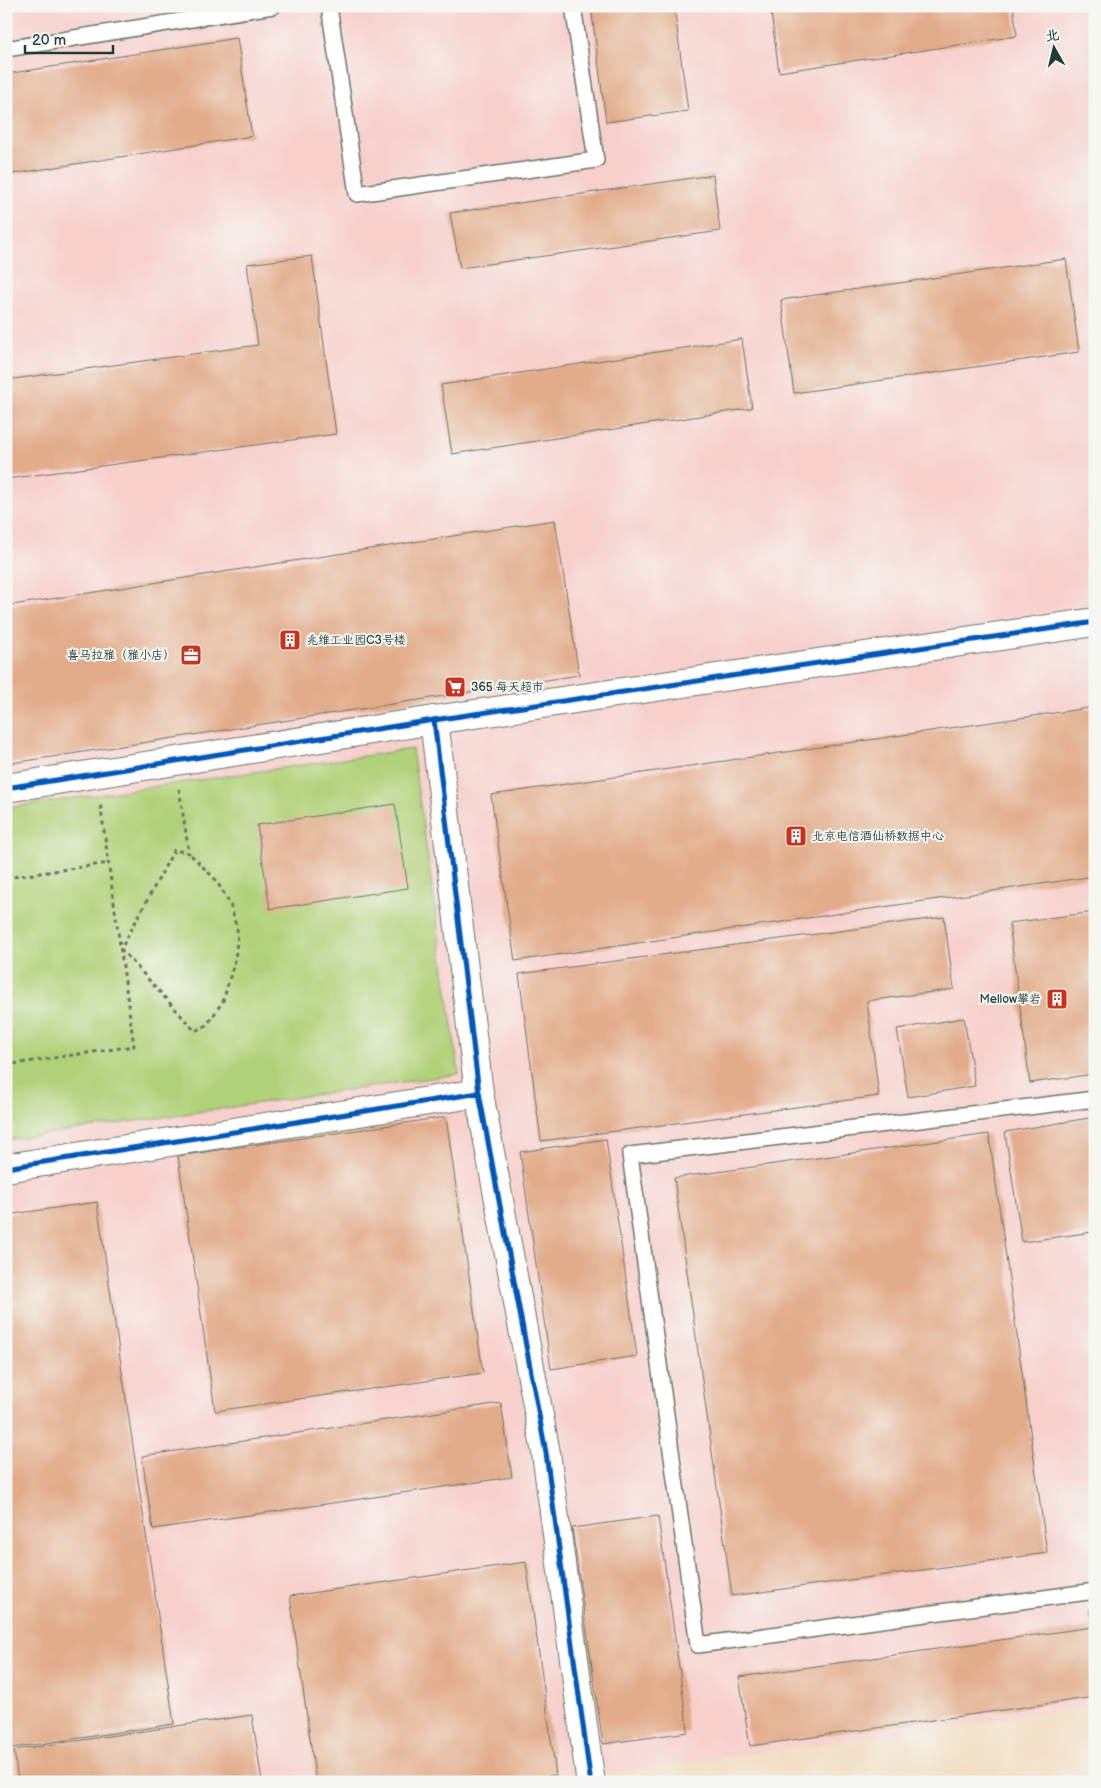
<svg xmlns="http://www.w3.org/2000/svg" width="1101" height="1788" font-family="'Balsamiq Sans','LXGW WenKai TC',sans-serif">
  <style>
    .built { fill: #f7d0cc }
    .green { fill: #b1d178; stroke: #688756 }
    .building { fill: #e2ac8a }
    .lines { fill: none; stroke-linecap: round; stroke-linejoin: round }
    .lane-casing { stroke: #697565; stroke-width: 18 }
    .street-casing { stroke: #697565; stroke-width: 30 }
    .path { stroke: #697565; stroke-width: 3; stroke-dasharray: 4 4; stroke-linecap: butt }
    .lane { stroke: #fff; stroke-width: 15 }
    .street { stroke: #fff; stroke-width: 28 }
    .cycleway-casing { stroke: #f6f6f2; stroke-width: 8 }
    .cycleway { stroke: #0057b8; stroke-width: 5 }
    .labels { text-anchor: middle; stroke-width: 4; stroke-linejoin: round; paint-order: stroke }
    .poi-label { font-size: 12px; fill: #1f3d34; stroke: #f6f6f2; text-anchor: start }
  </style>
  <rect width="100%" height="100%" fill="#f6f6f2"/>
  <filter id="ink" filterUnits="userSpaceOnUse"><feTurbulence type="fractalNoise" baseFrequency=".02" numOctaves="2"/><feDisplacementMap in="SourceGraphic" scale="10" xChannelSelector="R" yChannelSelector="G"/><feConvolveMatrix kernelMatrix="1 2 1 2 8 2 1 2 1" color-interpolation-filters="sRGB"/></filter>
  <filter id="wash" filterUnits="userSpaceOnUse"><feTurbulence type="fractalNoise" baseFrequency=".0096" numOctaves="4" result="noise"/><feDisplacementMap in="SourceGraphic" scale="20" xChannelSelector="R" yChannelSelector="G"/><feGaussianBlur stdDeviation="1.12" result="paint"/><feColorMatrix in="noise" values="0 0 0 0 0 0 0 0 0 0 0 0 0 0 0 0 0 1.4 0 .05"/><feComposite in="paint" operator="in"/></filter>
  <g filter="url(#wash)">
    <rect width="100%" height="100%" fill="#f2ddc1"/>
    <!-- built -->
    <polygon class="built" points="6,6 1095,6 1095,1706 541,1782 6,1782"/>
    <!-- green -->
    <polygon class="green" points="412,749 459,1074 6,1140 6,808"/>
    <g id="blocks">
      <!-- building -->
      <g class="building">
        <polygon points="591,6 674,6 688,111 606,122"/>
        <polygon points="770,6 1013,6 1017,36 779,72"/>
        <polygon points="237,38 252,136 6,175 6,74"/>
        <polygon points="713,175 720,231 460,268 450,213"/>
        <polygon points="312,256 336,434 6,479 6,380 258,345 247,264"/>
        <polygon points="1066,259 1079,352 794,393 781,300"/>
        <polygon points="742,339 752,408 452,454 441,385"/>
        <polygon points="555,520 579,675 6,764 6,606"/>
        <polygon points="1095,707 1095,876 515,961 491,795"/>
        <polygon points="395,804 408,888 270,909 257,825"/>
        <polygon points="1095,912 1095,1074 1030,1083 1009,923"/>
        <polygon points="944,917 954,989 867,1001 879,1096 541,1141 519,974"/>
        <polygon points="964,1018 975,1086 908,1097 897,1029"/>
        <polygon points="446,1117 483,1373 215,1411 178,1156"/>
        <polygon points="1095,1117 1095,1238 1093,1232 1022,1242 1005,1132"/>
        <polygon points="989,1134 1047,1553 732,1596 674,1178"/>
        <polygon points="606,1139 637,1356 551,1369 520,1152"/>
        <polygon points="97,1202 174,1724 6,1749 6,1215"/>
        <polygon points="501,1403 512,1477 153,1529 142,1456"/>
        <polygon points="658,1516 688,1732 603,1744 572,1528"/>
        <polygon points="526,1562 556,1775 512,1782 316,1782 290,1596"/>
        <polygon points="1095,1607 1095,1697 750,1746 739,1677 1092,1627 1089,1608"/>
        <polygon points="252,1715 262,1782 18,1782 14,1750"/>
      </g>
    </g>
  </g>
  <g filter="url(#ink)">
    <use href="#blocks" fill-opacity="0" stroke="#697565" stroke-width="1"/>
    <g class="lines">
      <!-- lane casing -->
      <g class="lane-casing">
        <g id="lane">
          <polyline points="329,6 357,194 596,160 573,6"/>
          <polyline points="6,49 273,6"/>
          <polyline points="1095,1099 630,1155 698,1645 1095,1591"/>
        </g>
      </g>
      <!-- street casing -->
      <g class="street-casing">
        <g id="street">
          <polyline points="434,720 479,1093 546,1453 590,1777"/>
          <polyline points="6,788 434,720 1095,622"/>
          <polyline points="6,1168 479,1093"/>
        </g>
      </g>
      <!-- path -->
      <g class="path">
        <polyline points="179,789 189,853 174,850 121,949 195,1031 207,1025 223,1001 235,960 238,933 230,904 216,880 189,853"/>
        <polyline points="6,878 109,863"/>
        <polyline points="6,1065 134,1046 100,802"/>
      </g>
      <!-- lane -->
      <use href="#lane" class="lane"/>
      <!-- street -->
      <use href="#street" class="street"/>
      <!-- cycleway casing -->
      <g class="cycleway-casing">
        <g id="cycleway">
          <polyline points="434,720 479,1093 546,1453 590,1777"/>
          <polyline points="6,788 434,720 1095,622"/>
          <polyline points="6,1168 479,1093"/>
        </g>
      </g>
      <!-- cycleway -->
      <use href="#cycleway" class="cycleway"/>
    </g>
  </g>
  <!-- icons -->
  <defs>
    <g id="building-square" transform="scale(1.125)"><rect x="-9" y="-9" width="18" height="18" rx="4" fill="#c8321e" stroke="#f6f6f2"/><path d="M-4-6H4V6H1V3H-1V6H-4ZM-2.5-4.3h1.7v1.8h-1.7ZM.8-4.3h1.7v1.8H.8ZM-2.5-1h1.7V.8h-1.7ZM.8-1h1.7V.8H.8Z" fill="#fff"/></g>
    <g id="office-square" transform="scale(1.125)"><rect x="-9" y="-9" width="18" height="18" rx="4" fill="#c8321e" stroke="#f6f6f2"/><path d="M-6-3h4V-5.5h4V-3h4V5H-6ZM-1-4.5V-3h2v-1.5ZM-6 0V1H6V0Z" fill="#fff"/></g>
    <g id="supermarket-square" transform="scale(1.125)"><rect x="-9" y="-9" width="18" height="18" rx="4" fill="#c8321e" stroke="#f6f6f2"/><path d="M-6-5.5h2.5l.6 2H6L4.5 2H-2.5L-4.4-4H-6ZM-1.5 3.2a1.3 1.3 0 1 0 .1 0ZM3 3.2a1.3 1.3 0 1 0 .1 0Z" fill="#fff"/></g>
  </defs>
  <g fill-rule="evenodd">
    <use href="#building-square" x="290" y="640"/>
    <use href="#office-square" x="191" y="655"/>
    <use href="#supermarket-square" x="455" y="687"/>
    <use href="#building-square" x="796" y="836"/>
    <use href="#building-square" x="1057" y="999"/>
  </g>
  <g class="labels">
    <!-- poi labels -->
    <g class="poi-label">
      <text x="306" y="644">兆维工业园C3号楼</text>
      <text x="175" y="659" text-anchor="end">喜马拉雅（雅小店）</text>
      <text x="471" y="691">365 每天超市</text>
      <text x="812" y="840">北京电信酒仙桥数据中心</text>
      <text x="1041" y="1003" text-anchor="end">Mellow攀岩</text>
    </g>
  </g>
  <!-- margin -->
  <rect width="1101" height="1788" fill="none" stroke="#f6f6f2" stroke-width="25"/>
  <!-- north arrow -->
  <g transform="translate(1054 48) rotate(352)" stroke="#f6f6f2" stroke-width="4" paint-order="stroke">
  <path d="M0-4L9 19L0 12L-9 19Z" fill="#1f3d34"/>
  <text y="-8" font-size="14" font-weight="bold" text-anchor="middle" fill="#1f3d34">北</text>
  </g>
  <!-- scale -->
  <path d="M25 45v8h88v-8" fill="none" stroke="#1f3d34" stroke-width="2.5"/>
  <text x="32" y="45" font-size="15" fill="#1f3d34" stroke="#f6f6f2" stroke-width="4" paint-order="stroke">20 m</text>
</svg>
